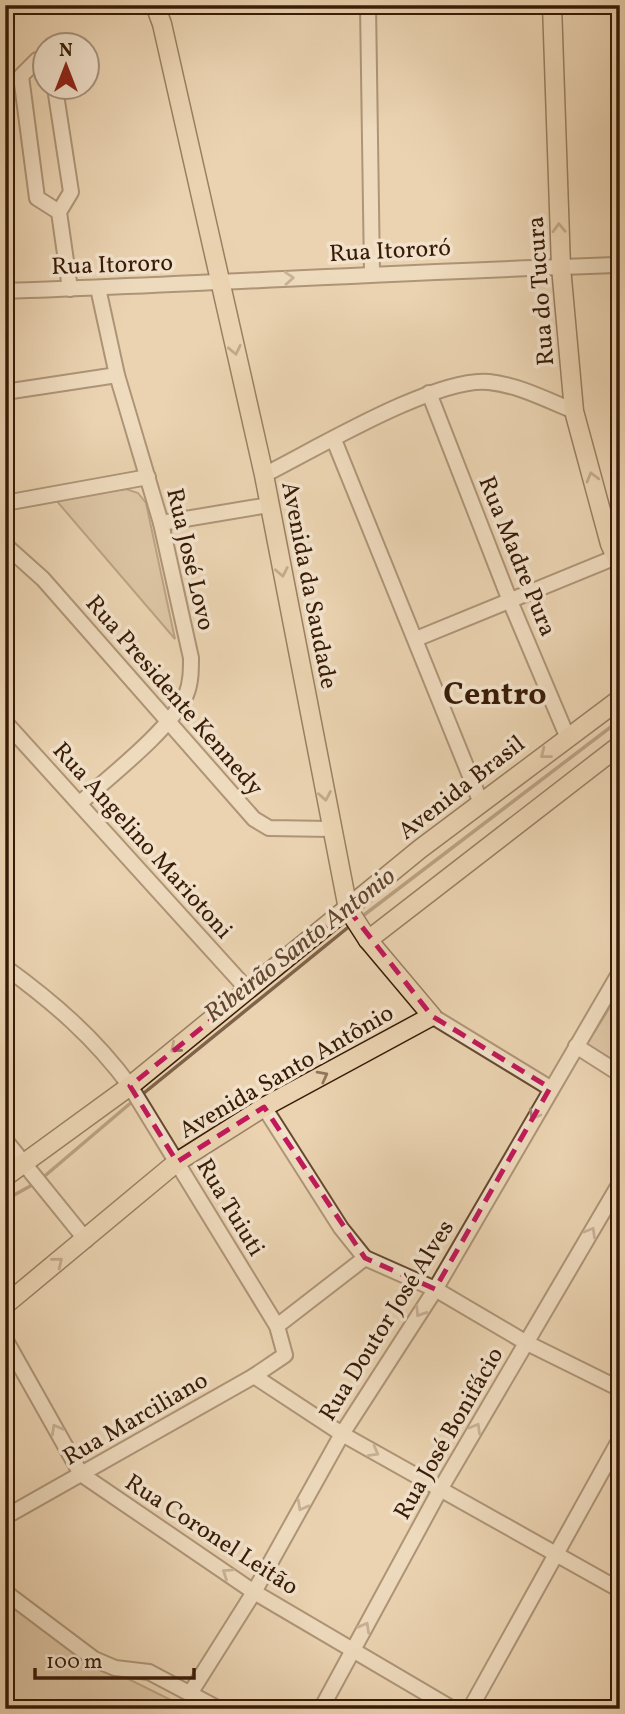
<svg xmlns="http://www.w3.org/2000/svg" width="625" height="1714" font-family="Vollkorn,serif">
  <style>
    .green { fill: #cdb494; stroke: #82684d; stroke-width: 2 }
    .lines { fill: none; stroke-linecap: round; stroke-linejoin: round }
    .stream { stroke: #7f644a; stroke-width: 3.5 }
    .minor-casing { stroke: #654931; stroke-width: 18 }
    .major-casing { stroke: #381b06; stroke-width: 21 }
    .minor { stroke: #f2e2cc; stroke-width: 14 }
    .major { stroke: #ebd3b1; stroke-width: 18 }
    .oneway { stroke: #92775c }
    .oneway2 { stroke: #9e8873 }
    .marked { fill: none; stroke: #c2185b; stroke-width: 5; stroke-dasharray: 14 9; stroke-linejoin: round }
    .labels { text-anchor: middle; stroke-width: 7; stroke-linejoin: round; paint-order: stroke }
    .street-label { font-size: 24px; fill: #381b06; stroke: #f2e2cc }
    .water-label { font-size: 26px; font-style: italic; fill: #61452e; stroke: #f2e2cc }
    .district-label { font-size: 32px; font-weight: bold; fill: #381b06; stroke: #f2e2cc }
  </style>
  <rect width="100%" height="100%" fill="#ebd3b1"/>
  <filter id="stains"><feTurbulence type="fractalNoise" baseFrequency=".00286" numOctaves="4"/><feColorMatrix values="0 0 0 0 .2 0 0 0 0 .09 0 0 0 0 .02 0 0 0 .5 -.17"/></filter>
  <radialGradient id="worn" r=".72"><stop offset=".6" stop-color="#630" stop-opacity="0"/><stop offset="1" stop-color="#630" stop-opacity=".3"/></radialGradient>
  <!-- green -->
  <g class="green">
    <polygon points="126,489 138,493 146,503 175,639 55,499"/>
    <polygon points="620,991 620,1064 587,1044"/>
    <polygon points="11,1607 110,1670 189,1709 5,1709 5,1615"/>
  </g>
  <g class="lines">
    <!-- stream -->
    <g class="stream">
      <polyline points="360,918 620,720"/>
      <polyline points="139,1097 351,925"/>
      <polyline points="40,1180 133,1101"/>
      <polyline points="5,1200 34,1184"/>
    </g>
    <!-- minor casing -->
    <g class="minor-casing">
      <g id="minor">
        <polyline points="368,5 372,273"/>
        <polyline points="46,66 37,60 21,76 37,198 59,212"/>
        <polyline points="55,88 71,192 59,212 70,289"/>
        <path d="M5 291C210 284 415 271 620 265"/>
        <polyline points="5,392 117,375"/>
        <polyline points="429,393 510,601 567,736"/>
        <polyline points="334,440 481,803"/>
        <path d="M264 475C314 450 437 376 489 382 518 385 547 400 574 411"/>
        <polyline points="5,503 148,477"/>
        <polyline points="161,523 269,505"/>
        <polyline points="5,545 43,579 254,819 269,828 331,829"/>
        <polyline points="416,639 616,557"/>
        <polyline points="5,722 247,989"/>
        <path d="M80 803C109 777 171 729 186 695 191 683 191 670 191 658L161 523 117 375 98 288"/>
        <path d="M5 967C53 1002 94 1037 130 1086L277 1326 285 1355 254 1376 5 1517"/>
        <polyline points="432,1016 550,1088"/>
        <polyline points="576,1046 620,1074"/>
        <polyline points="264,1107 341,1228 365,1258 435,1289 525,1342 620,1389"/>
        <polyline points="5,1140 86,1240"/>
        <polyline points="277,1326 365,1258"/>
        <polyline points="5,1339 81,1474 254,1592 453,1709"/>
        <polyline points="254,1376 342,1434 620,1590"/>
        <polyline points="5,1592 94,1659 115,1668 149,1672 219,1709"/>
        <polyline points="191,1692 254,1592 342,1434 433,1293 620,972"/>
        <polyline points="321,1709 441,1488 620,1183"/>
        <polyline points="470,1709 620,1439"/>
      </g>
    </g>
    <!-- major casing -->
    <g class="major-casing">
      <g id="major">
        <polyline points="552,5 561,267 574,411 610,544 620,566"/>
        <polyline points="368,940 620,745"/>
        <polyline points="5,1177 130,1086 420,849 620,699"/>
        <polyline points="5,1305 177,1162 264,1107 432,1016 368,940 348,909 264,475 162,24 155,5"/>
      </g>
    </g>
    <!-- minor -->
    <use href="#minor" class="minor"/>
    <!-- major -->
    <use href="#major" class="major"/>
  </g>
  <!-- one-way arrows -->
  <defs><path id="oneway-chevron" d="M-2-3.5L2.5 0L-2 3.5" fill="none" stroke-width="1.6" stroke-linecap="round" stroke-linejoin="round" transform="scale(1.75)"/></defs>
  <g class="oneway">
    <use href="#oneway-chevron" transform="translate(559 228) rotate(-92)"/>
    <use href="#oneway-chevron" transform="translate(235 350) rotate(78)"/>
    <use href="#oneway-chevron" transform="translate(592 477) rotate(-105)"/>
    <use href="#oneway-chevron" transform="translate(282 572) rotate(79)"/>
    <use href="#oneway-chevron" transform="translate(545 754) rotate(142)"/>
    <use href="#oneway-chevron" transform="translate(325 796) rotate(80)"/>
    <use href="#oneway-chevron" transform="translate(175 1048) rotate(140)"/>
    <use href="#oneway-chevron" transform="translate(323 1076) rotate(-28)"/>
    <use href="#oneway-chevron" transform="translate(58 1262) rotate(-39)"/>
  </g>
  <g class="oneway2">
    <use href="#oneway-chevron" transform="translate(289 278) rotate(-4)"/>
    <use href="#oneway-chevron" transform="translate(534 1115) rotate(120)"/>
    <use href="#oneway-chevron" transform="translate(591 1232) rotate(-60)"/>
    <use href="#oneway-chevron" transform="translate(420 1312) rotate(123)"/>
    <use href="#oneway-chevron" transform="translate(476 1428) rotate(-60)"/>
    <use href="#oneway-chevron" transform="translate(56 1429) rotate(-119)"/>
    <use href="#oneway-chevron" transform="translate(374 1452) rotate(29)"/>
    <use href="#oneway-chevron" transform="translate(302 1506) rotate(119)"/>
    <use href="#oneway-chevron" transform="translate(227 1573) rotate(-146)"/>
    <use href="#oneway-chevron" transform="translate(365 1627) rotate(-61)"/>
  </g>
  <!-- marked area -->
  <path d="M0 0H625V1714H0ZM348 909 432 1016 550 1088 435 1289 365 1258 264 1107 177 1162 130 1086Z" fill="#ebd3b1" fill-opacity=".55" fill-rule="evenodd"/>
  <path class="marked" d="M348 909 432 1016 550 1088 435 1289 365 1258 264 1107 177 1162 130 1086Z"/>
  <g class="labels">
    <!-- street labels -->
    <g class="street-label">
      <text transform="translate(390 250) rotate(-3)" y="8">Rua Itororó</text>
      <text transform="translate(112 264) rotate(-2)" y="8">Rua Itororo</text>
      <text transform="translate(540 291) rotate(-94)" y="8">Rua do Tucura</text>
      <text transform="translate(518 556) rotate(68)" y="8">Rua Madre Pura</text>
      <text transform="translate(191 559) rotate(77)" y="8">Rua José Lovo</text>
      <text transform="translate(310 585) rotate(79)" y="8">Avenida da Saudade</text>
      <text transform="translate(175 695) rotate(49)" y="8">Rua Presidente Kennedy</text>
      <text transform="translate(461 787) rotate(-38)" y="8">Avenida Brasil</text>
      <text transform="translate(143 840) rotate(48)" y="8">Rua Angelino Mariotoni</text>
      <text transform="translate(286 1071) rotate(-30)" y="8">Avenida Santo Antônio</text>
      <text transform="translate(231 1207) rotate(59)" y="8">Rua Tuiuti</text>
      <text transform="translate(386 1320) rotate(-58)" y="8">Rua Doutor José Alves</text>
      <text transform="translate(135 1418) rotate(-30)" y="8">Rua Marciliano</text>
      <text transform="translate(448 1433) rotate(-60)" y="8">Rua José Bonifácio</text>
      <text transform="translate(212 1534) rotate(33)" y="8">Rua Coronel Leitão</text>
    </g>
    <!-- water labels -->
    <g class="water-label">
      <text transform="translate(299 944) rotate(-38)" y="9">Ribeirão Santo Antonio</text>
    </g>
    <!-- district labels -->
    <g class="district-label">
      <text x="495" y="704">Centro</text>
    </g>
  </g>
  <!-- margin -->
  <rect width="625" height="1714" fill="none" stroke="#ebd3b1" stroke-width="28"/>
  <rect x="7" y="7" width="611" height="1700" fill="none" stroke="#381b06" stroke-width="3.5"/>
  <rect x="14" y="14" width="597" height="1686" fill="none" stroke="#381b06" stroke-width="2"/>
  <!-- north arrow -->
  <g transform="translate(66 66)"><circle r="33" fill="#f2e2cc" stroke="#a8927d" stroke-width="2"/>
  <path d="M0-5L12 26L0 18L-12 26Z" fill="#8f2418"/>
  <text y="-10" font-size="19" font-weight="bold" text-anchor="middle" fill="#381b06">N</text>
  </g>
  <!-- scale -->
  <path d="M35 1668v10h159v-10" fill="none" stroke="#381b06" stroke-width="3.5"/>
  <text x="46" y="1668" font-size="21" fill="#381b06" stroke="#f2e2cc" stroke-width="5" paint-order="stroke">100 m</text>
  <rect width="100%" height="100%" filter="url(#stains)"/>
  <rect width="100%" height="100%" fill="url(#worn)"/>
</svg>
